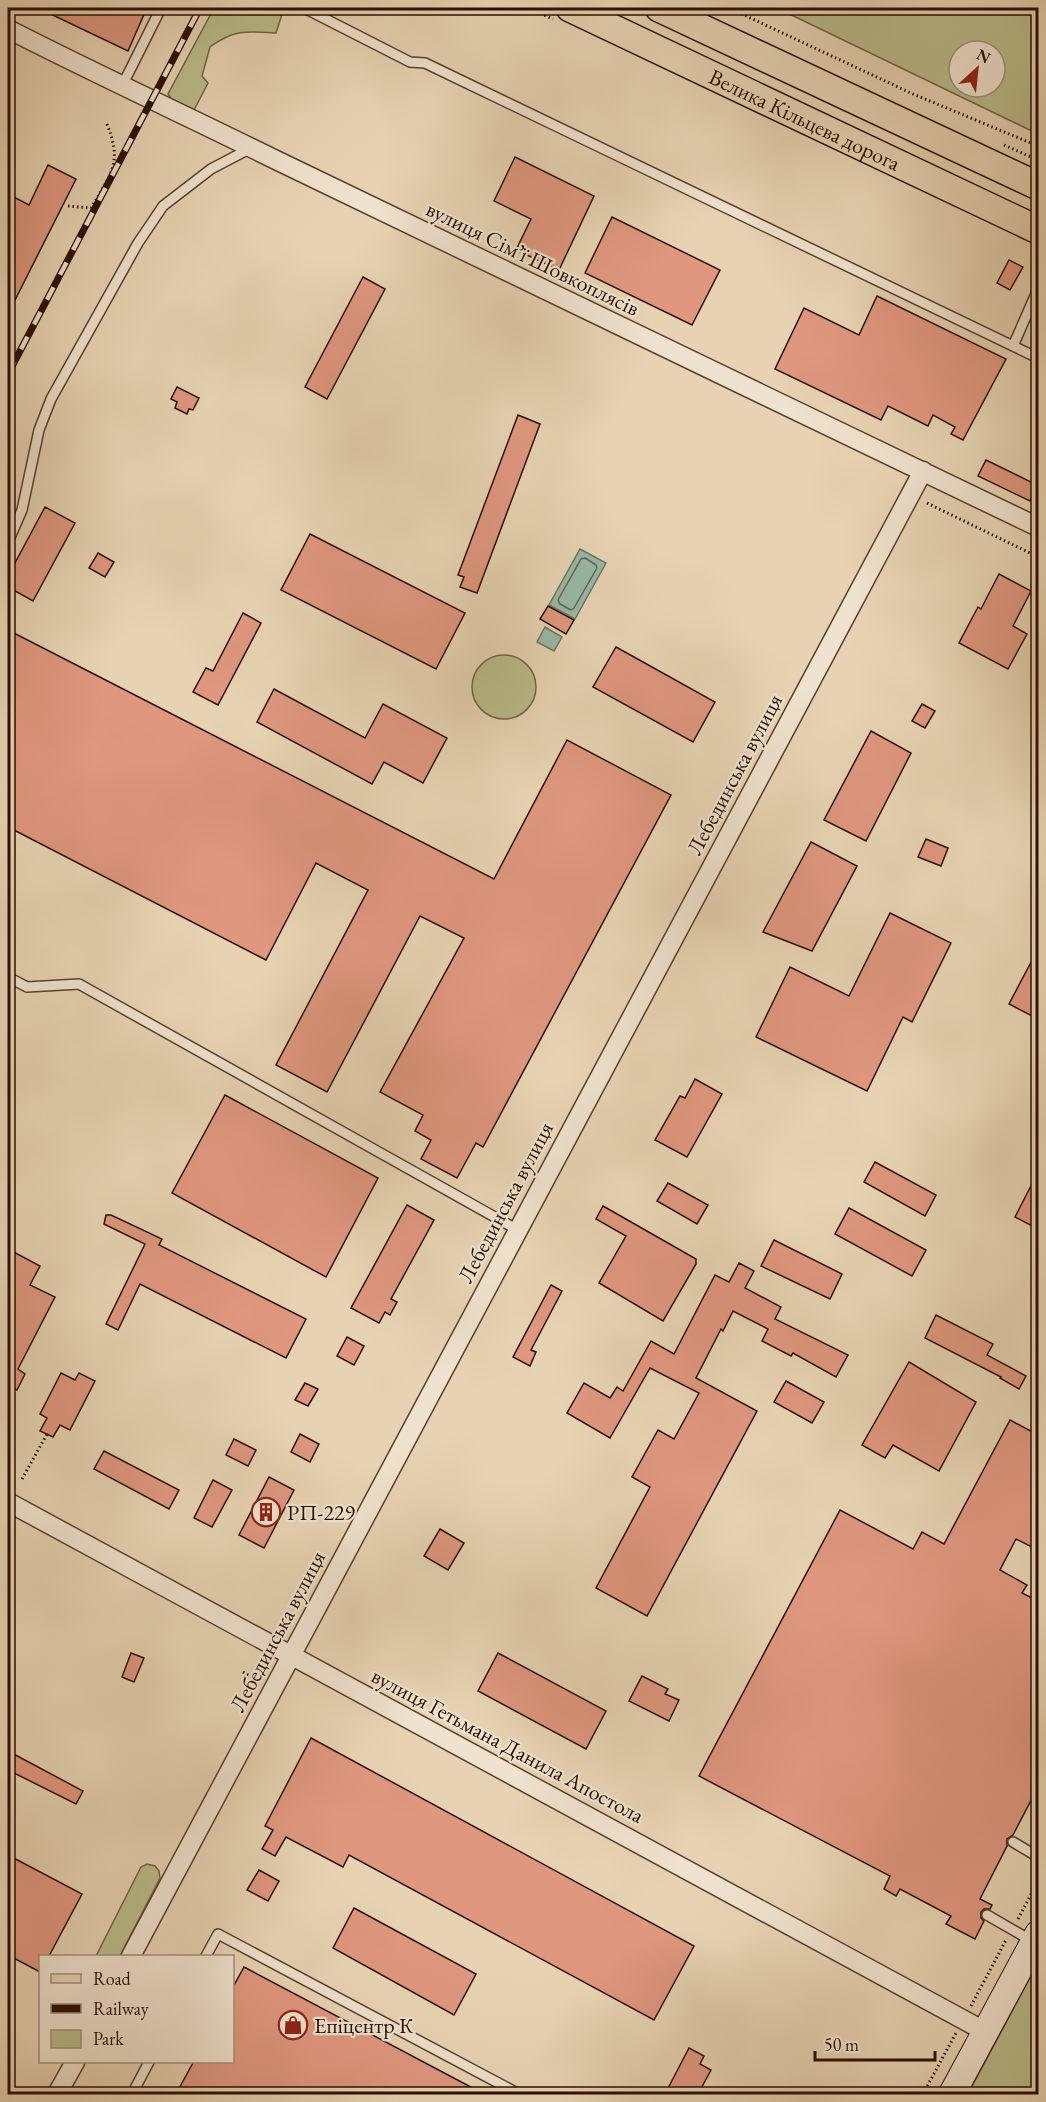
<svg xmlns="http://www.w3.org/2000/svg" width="1046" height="2102" font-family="'EB Garamond',serif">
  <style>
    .green { fill: #b9bb8a; stroke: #726545; stroke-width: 1.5; fill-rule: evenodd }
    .water { fill: #98b9a6; stroke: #6c7564; stroke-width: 1.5 }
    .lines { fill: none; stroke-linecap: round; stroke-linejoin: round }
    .shore { stroke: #616453; stroke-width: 1.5 }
    .building { fill: #df9780; stroke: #2a0f00; stroke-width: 1.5 }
    .service-casing { stroke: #59402d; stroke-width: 12 }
    .minor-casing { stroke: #59402d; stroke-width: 21 }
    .secondary-casing { stroke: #2a0f00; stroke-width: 28 }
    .primary-casing { stroke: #2a0f00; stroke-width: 30 }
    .path { stroke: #2a0f00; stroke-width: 3; stroke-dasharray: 1.5 3; stroke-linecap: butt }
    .service { stroke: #efe2ce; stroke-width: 9 }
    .minor { stroke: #efe2ce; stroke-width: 18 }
    .secondary { stroke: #efe2ce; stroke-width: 26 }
    .primary { stroke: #e7d3b3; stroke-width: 27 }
    .rail-casing { stroke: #2a0f00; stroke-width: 7 }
    .rail { stroke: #efe2ce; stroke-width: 4.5; stroke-dasharray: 14; stroke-linecap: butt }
    .labels { text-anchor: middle; stroke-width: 4.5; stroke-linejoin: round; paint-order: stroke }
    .street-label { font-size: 22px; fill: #2a0f00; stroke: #efe2ce }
    .poi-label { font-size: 22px; fill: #2a0f00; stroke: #efe2ce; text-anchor: start }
  </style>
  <rect width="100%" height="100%" fill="#e7d3b3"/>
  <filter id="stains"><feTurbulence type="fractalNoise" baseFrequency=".00333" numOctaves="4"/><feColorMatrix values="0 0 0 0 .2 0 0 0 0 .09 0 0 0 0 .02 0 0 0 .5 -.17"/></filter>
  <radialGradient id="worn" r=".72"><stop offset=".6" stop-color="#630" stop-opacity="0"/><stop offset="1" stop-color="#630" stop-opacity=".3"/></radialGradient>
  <!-- green -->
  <g class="green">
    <path d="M214 8H284L276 33C248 31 234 29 210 47L202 76 208 83 194 110 171 99 168 94Z"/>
    <path d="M777 8H1038V134ZM959 51H995V87H959Z"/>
    <circle cx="504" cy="687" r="32"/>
    <polygon points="147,1864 155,1866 159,1871 160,1878 120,1956 96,1956 141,1867"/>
    <polygon points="1038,1963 1038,2081 1031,2094 968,2094"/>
  </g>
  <!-- water -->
  <g class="water">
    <polygon points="580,549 606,563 575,619 549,605"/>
    <polygon points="545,627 562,637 554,651 537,642"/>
  </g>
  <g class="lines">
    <!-- shore -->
    <polygon class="shore" points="585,558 596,565 597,568 574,608 571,610 560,604 558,600 581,559"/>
  </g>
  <!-- building -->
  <g class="building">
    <polygon points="38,8 137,8 145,12 128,51"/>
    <polygon points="515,157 594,196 559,270 516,250 531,219 494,201"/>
    <polygon points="48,165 76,179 8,314 8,194 29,205"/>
    <polygon points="612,217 720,270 692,325 585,273"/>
    <polygon points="1009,260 1023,267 1010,290 997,283"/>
    <polygon points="363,277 385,289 327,399 305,387"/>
    <polygon points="877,296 1006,359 963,440 951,434 955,427 933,415 928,426 888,406 881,420 775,369 804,308 859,335"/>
    <polygon points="177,387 199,398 193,410 189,409 187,414 175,408 177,402 171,399"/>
    <polygon points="518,415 540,424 477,593 460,587 464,577 458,575"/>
    <polygon points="986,460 1037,485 1030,501 978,476"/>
    <polygon points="45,507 75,523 33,601 8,587 8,576"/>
    <polygon points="310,534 465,613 436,669 281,590"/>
    <polygon points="98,553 114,562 105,577 89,568"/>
    <polygon points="999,574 1031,591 1013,626 1027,634 1008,669 959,643 978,607 981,609"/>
    <polygon points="548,606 574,620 566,634 540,619"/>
    <polygon points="243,613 261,623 218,705 193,692 206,668 213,671"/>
    <polygon points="8,630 494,879 567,740 671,795 483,1147 476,1143 457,1178 421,1159 431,1140 415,1131 423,1115 380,1092 464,938 420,916 327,1092 276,1065 368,890 316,863 266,960 8,827"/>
    <polygon points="616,647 715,702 693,742 593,687"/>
    <polygon points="274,689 365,738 383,704 447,738 423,783 384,762 372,784 257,722"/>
    <polygon points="922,704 935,711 925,728 912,721"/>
    <polygon points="871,731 911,753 866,841 824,820"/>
    <polygon points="926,839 948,848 941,866 918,857"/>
    <polygon points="811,842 857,866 812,951 763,932"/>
    <polygon points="890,913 951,943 912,1022 903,1017 867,1091 756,1037 790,967 849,996"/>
    <polygon points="1038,949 1038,1019 1009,1004"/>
    <polygon points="695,1079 722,1094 687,1157 655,1140 680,1096 685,1098"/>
    <polygon points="225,1095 378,1178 326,1277 172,1193"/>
    <polygon points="875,1162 936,1195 925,1216 864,1182"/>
    <polygon points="1038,1172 1038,1229 1015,1217"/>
    <polygon points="668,1183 708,1205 697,1224 657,1201"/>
    <polygon points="407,1205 434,1220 391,1299 397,1302 390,1315 385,1312 379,1323 351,1308"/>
    <polygon points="603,1206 696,1259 696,1264 663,1321 599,1283 626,1236 596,1219"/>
    <polygon points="849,1208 926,1250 912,1276 835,1234"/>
    <polygon points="106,1215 111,1215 162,1239 159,1245 306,1319 286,1358 140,1284 118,1330 106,1324 145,1244 104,1224"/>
    <polygon points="774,1240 842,1274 830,1299 761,1266"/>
    <polygon points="8,1249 40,1266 30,1285 55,1297 18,1369 25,1374 17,1390 9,1386 8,1389"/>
    <polygon points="739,1263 754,1271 745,1288 781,1307 775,1319 848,1355 836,1377 793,1353 791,1356 762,1341 768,1329 733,1311 723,1331 721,1329 696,1378 757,1411 647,1616 596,1588 650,1487 632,1477 658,1430 674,1439 699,1393 650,1368 610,1438 567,1413 584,1383 610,1398 617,1387 623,1391 651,1341 674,1354 715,1275 729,1282"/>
    <polygon points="551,1285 562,1291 531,1350 536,1352 530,1366 513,1357"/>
    <polygon points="936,1315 993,1344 987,1355 1026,1376 1019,1389 1000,1378 1001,1377 925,1338"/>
    <polygon points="347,1337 364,1346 354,1365 337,1356"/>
    <polygon points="909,1362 976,1402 939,1471 893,1445 885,1458 862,1445"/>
    <polygon points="61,1373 75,1380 79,1373 95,1381 70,1430 60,1425 53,1437 40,1431 47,1418 40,1414"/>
    <polygon points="786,1381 824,1402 812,1423 774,1402"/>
    <polygon points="305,1383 318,1389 308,1406 295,1400"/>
    <polygon points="1010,1420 1038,1435 1038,1550 1016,1539 1000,1570 1027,1585 1022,1593 1038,1601 1038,1787 1013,1835 1007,1839 1007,1846 980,1899 992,1905 990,1909 984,1909 981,1912 981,1918 984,1921 975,1939 946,1924 951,1916 900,1889 896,1896 884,1889 890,1876 699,1776 840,1510 913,1549 922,1532 944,1544"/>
    <polygon points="300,1434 319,1444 310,1462 291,1452"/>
    <polygon points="234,1439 256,1450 248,1466 226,1455"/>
    <polygon points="104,1451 179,1490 169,1509 94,1469"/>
    <polygon points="269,1477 294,1490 264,1548 239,1535"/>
    <polygon points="213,1480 232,1490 212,1527 194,1518"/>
    <polygon points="440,1529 464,1543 448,1570 424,1556"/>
    <polygon points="131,1653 144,1658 134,1682 122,1677"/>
    <polygon points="498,1653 606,1711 586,1749 478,1691"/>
    <polygon points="642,1676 668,1689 665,1694 679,1700 669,1721 629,1701"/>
    <polygon points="311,1738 694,1946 654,2020 349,1855 343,1867 286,1837 275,1856 262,1849 273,1830 265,1826"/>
    <polygon points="8,1751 83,1791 76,1804 8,1770"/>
    <polygon points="8,1855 82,1894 49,1956 40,1956 40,1972 8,1955"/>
    <polygon points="259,1870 279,1881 268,1901 247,1890"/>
    <polygon points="354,1908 476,1974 454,2015 333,1948"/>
    <polygon points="244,1967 484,2094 176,2094 194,2061 232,2061 232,1989"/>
    <polygon points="689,2048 704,2056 700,2064 711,2070 698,2094 665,2094"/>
  </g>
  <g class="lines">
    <!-- service casing -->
    <g class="service-casing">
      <g id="service">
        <polyline points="304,8 410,62 425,63 1038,358"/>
        <polyline points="122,86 161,8"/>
        <polyline points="1013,346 1038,289"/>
        <polyline points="8,542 22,510 39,430 51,399 138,243 163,206 211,169 251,148"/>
        <polyline points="8,977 27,987 79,984 518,1230"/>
        <polyline points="1013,1842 1038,1857"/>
        <polyline points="987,1915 1032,1941"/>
        <polyline points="206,1956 218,1934 519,2094"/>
        <polyline points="132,2094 149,2062"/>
      </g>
    </g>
    <!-- minor casing -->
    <g class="minor-casing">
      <g id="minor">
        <path d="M8 29C96 74 187 116 276 160 530 284 784 404 1038 527"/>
        <polyline points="8,1502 986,2032"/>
        <polyline points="131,1956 923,471"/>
        <polyline points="57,2094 75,2062"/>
      </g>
    </g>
    <!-- secondary casing -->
    <g class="secondary-casing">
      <polyline id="secondary" points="952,2094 1038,1934"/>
    </g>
    <!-- primary casing -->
    <g class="primary-casing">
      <g id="primary">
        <path id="s1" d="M570 8 1038 230"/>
        <polyline points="659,8 1038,186"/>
      </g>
    </g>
    <!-- path -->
    <g class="path">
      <polyline points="528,8 553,19"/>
      <polyline points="729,8 913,94 1038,146"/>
      <polyline points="1004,145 1038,160"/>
      <path d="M68 206 91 208C112 173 123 162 106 122"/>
      <polyline points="927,503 1038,557"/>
      <polyline points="22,1479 47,1434"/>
      <polyline points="243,1672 259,1681"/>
      <polyline points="1018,1919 1038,1881"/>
      <polyline points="971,2006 1006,1940"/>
      <polyline points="923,2094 956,2033"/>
    </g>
    <!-- service -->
    <use href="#service" class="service"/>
    <!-- minor -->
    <use href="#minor" class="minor"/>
    <!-- secondary -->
    <use href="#secondary" class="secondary"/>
    <!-- primary -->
    <use href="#primary" class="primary"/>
    <!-- rail casing -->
    <g class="rail-casing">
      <polyline id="rail" points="8,374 200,8"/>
    </g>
    <!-- rail -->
    <use href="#rail" class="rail"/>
  </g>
  <!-- icons -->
  <defs>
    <g id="building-ring" transform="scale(1.5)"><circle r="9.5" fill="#efe2ce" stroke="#8f2418" stroke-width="1.5"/><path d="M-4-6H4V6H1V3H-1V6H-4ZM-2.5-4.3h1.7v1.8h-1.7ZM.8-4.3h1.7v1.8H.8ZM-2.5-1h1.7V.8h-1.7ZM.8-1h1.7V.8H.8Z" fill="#8f2418"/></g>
    <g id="shop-ring" transform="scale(1.5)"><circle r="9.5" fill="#efe2ce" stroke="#8f2418" stroke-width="1.5"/><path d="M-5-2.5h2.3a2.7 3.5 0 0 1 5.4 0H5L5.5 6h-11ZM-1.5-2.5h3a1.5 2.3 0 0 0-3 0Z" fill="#8f2418"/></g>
  </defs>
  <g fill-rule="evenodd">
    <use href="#building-ring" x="266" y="1512"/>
    <use href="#shop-ring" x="293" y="2025"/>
  </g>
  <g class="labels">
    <!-- street labels -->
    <g class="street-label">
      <text dy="8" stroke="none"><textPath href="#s1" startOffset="260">Велика Кільцева дорога</textPath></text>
      <text transform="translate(533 258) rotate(26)" y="8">вулиця Сімʼї Шовкоплясів</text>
      <text transform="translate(734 774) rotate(-62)" y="8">Лебединська вулиця</text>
      <text transform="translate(505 1202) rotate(-62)" y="8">Лебединська вулиця</text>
      <text transform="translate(277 1631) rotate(-62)" y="8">Лебединська вулиця</text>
      <text transform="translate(508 1745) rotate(28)" y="8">вулиця Гетьмана Данила Апостола</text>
    </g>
    <!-- poi labels -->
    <g class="poi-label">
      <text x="287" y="1520">РП-229</text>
      <text x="314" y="2033">Епіцентр К</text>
    </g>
  </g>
  <!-- margin -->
  <rect width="1046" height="2102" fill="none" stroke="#e7d3b3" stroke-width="30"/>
  <rect x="9" y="9" width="1028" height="2084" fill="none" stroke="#2a0f00" stroke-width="3"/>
  <rect x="15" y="15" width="1016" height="2072" fill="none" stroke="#2a0f00" stroke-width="1.5"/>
  <!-- legend -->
  <rect x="39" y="1955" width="195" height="108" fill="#efe2ce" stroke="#a08e7c" stroke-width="1.5"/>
  <rect x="51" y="1974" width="30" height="9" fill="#e7d3b3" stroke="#a08e7c" stroke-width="1.5"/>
  <text x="93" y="1985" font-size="18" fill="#2a0f00">Road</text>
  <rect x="51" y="2004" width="30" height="9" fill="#2a0f00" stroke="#a08e7c" stroke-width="1.5"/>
  <text x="93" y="2015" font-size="18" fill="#2a0f00">Railway</text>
  <rect x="51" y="2030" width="30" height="18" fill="#b9bb8a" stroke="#a08e7c" stroke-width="1.5"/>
  <text x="93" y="2045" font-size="18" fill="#2a0f00">Park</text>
  <!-- north arrow -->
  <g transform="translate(977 69) rotate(27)"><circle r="28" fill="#efe2ce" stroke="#a08e7c" stroke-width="1.5"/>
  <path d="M0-4.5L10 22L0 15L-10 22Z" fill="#8f2418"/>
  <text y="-9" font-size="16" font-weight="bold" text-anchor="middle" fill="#2a0f00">N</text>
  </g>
  <!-- scale -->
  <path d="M815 2051v9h120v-9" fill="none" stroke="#2a0f00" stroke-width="3"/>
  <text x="824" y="2051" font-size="18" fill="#2a0f00" stroke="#efe2ce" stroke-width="4.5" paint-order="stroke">50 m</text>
  <rect width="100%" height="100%" filter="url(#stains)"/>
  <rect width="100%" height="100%" fill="url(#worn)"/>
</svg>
